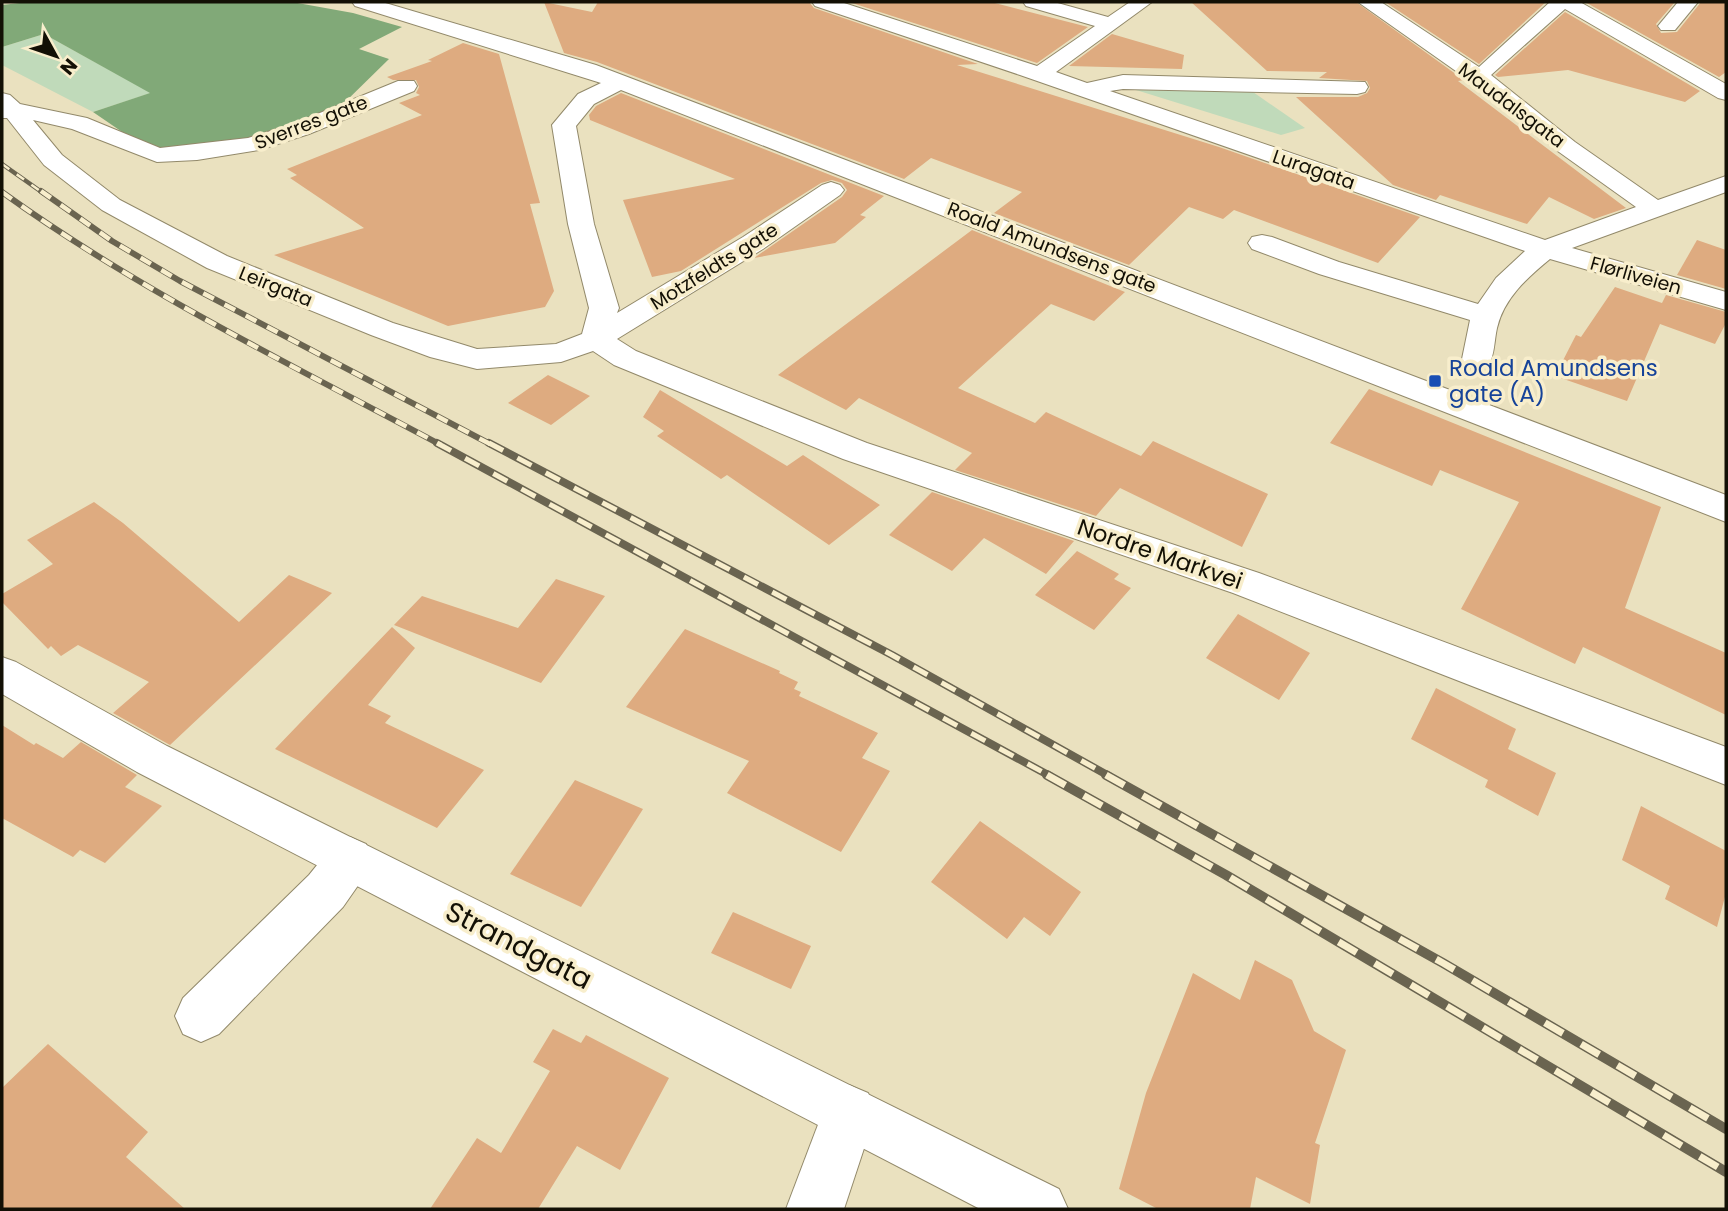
<svg xmlns="http://www.w3.org/2000/svg" width="1728" height="1211" font-family="Poppins,sans-serif">
  <style>
    .green { fill: #c0daba }
    .forest { fill: #81a978 }
    .building { fill: #deab80 }
    .lines { fill: none; stroke-linecap: round; stroke-linejoin: round }
    .minor-casing { stroke: #92896a; stroke-width: 2 }
    .major-casing { stroke: #92896a; stroke-width: 2 }
    .minor { fill: #fff; fill-rule: evenodd }
    .major { fill: #fff; fill-rule: evenodd }
    .rail-far3-casing { stroke: #6a6450; stroke-width: 4.5 }
    .rail-far2-casing { stroke: #6a6450; stroke-width: 6 }
    .rail-far1-casing { stroke: #6a6450; stroke-width: 8 }
    .rail-casing { stroke: #6a6450; stroke-width: 10 }
    .rail-far3 { stroke: #f8eecc; stroke-width: 2.5; stroke-dasharray: 9; stroke-linecap: butt }
    .rail-far2 { stroke: #f8eecc; stroke-width: 4.5; stroke-dasharray: 12; stroke-linecap: butt }
    .rail-far1 { stroke: #f8eecc; stroke-width: 5; stroke-dasharray: 16; stroke-linecap: butt }
    .rail { stroke: #f8eecc; stroke-width: 7; stroke-dasharray: 21; stroke-linecap: butt }
    .transit-dot { fill: #1a4fb4; stroke: #f8eecc; stroke-width: 2.5 }
    .labels { text-anchor: middle; stroke-width: 7; stroke-linejoin: round; paint-order: stroke }
    .far-street-label { font-size: 19px; fill: #131005; stroke: #f8eecc }
    .transit-label { font-size: 23px; fill: #164399; stroke: #f8eecc; text-anchor: start }
    .street-label { font-size: 23px; fill: #131005; stroke: #f8eecc }
    .near-street-label { font-size: 28px; fill: #131005; stroke: #f8eecc }
  </style>
  <rect width="100%" height="100%" fill="#eae1bf"/>
  <!-- green -->
  <g class="green">
    <polygon points="44,34 151,93 93,112 2,65 2,47"/>
    <polygon points="1136,90 1253,92 1305,128 1281,135"/>
  </g>
  <!-- forest -->
  <polygon class="forest" points="28,2 292,2 353,13 402,27 359,49 389,59 340,107 242,143 147,149 93,112 150,93 44,34 2,47 2,5"/>
  <!-- building -->
  <g class="building">
    <polygon points="544,2 592,12 598,2 809,2 814,8 978,64 957,65 1219,147 1420,217 1378,263 1234,210 1223,219 1189,207 1129,265 994,213 1022,192 931,158 904,179 597,62 564,53"/>
    <polygon points="849,2 991,2 1088,27 1037,63"/>
    <polygon points="1191,2 1356,2 1464,80 1458,81 1626,208 1594,219 1549,197 1527,224 1440,195 1436,200 1393,185 1296,97 1358,97 1367,93 1370,88 1367,81 1319,78 1327,72 1267,71"/>
    <polygon points="1385,2 1546,2 1479,64"/>
    <polygon points="1585,2 1675,2 1656,24 1661,33 1677,32 1701,2 1726,2 1726,72 1719,77"/>
    <polygon points="1565,12 1700,91 1685,102 1568,70 1498,77 1495,75"/>
    <polygon points="1112,34 1184,55 1182,69 1069,66"/>
    <polygon points="463,43 499,54 540,203 530,204 554,291 545,307 448,326 274,255 364,228 290,178 297,175 287,169 422,115 399,103 420,95 416,93 419,87 416,80 393,80 387,77 432,61 428,60"/>
    <polygon points="621,93 884,196 860,215 866,217 835,243 754,258 842,197 847,190 842,183 832,180 821,183 681,271 652,277 623,200 735,179 590,120 589,115 596,106"/>
    <polygon points="972,230 1125,292 1094,321 1051,304 958,388 1035,423 1046,412 1141,456 1153,441 1268,494 1242,547 1120,488 1096,516 955,470 972,453 859,398 846,410 778,375"/>
    <polygon points="1697,240 1726,250 1726,289 1677,275"/>
    <polygon points="1615,287 1662,303 1666,295 1726,312 1726,323 1715,344 1660,324 1627,401 1555,376 1576,335 1581,337"/>
    <polygon points="548,375 590,396 551,425 508,403"/>
    <polygon points="1369,389 1661,507 1625,608 1726,653 1726,715 1583,647 1575,664 1461,609 1519,502 1440,470 1432,486 1330,443"/>
    <polygon points="660,390 787,466 803,455 880,505 829,545 727,475 721,479 657,436 664,431 643,417"/>
    <polygon points="932,492 1074,541 1046,574 984,538 952,571 889,535"/>
    <polygon points="94,502 123,523 239,622 289,575 332,593 170,745 113,713 149,682 78,645 61,656 51,646 48,649 2,602 2,594 53,564 27,540"/>
    <polygon points="1077,551 1119,574 1114,579 1131,588 1094,630 1035,595"/>
    <polygon points="556,579 605,596 541,683 394,625 422,596 518,628"/>
    <polygon points="1238,614 1310,653 1279,700 1206,658"/>
    <polygon points="392,627 415,648 368,705 391,716 385,723 484,770 437,828 275,749"/>
    <polygon points="685,629 780,671 779,673 798,682 794,689 801,692 799,696 878,733 862,758 890,771 841,852 727,793 749,761 626,707"/>
    <polygon points="1436,688 1516,729 1508,749 1556,773 1538,816 1485,787 1488,780 1411,739"/>
    <polygon points="2,725 34,745 36,743 63,758 81,742 137,775 125,787 162,806 105,863 80,850 73,857 2,818"/>
    <polygon points="575,780 643,809 581,907 510,874"/>
    <polygon points="1641,806 1726,851 1726,893 1717,927 1665,899 1670,886 1622,860"/>
    <polygon points="980,821 1081,892 1050,936 1024,917 1007,939 931,882"/>
    <polygon points="733,912 811,946 791,989 711,953"/>
    <polygon points="1255,960 1292,980 1314,1031 1346,1050 1315,1143 1320,1145 1310,1204 1256,1177 1250,1209 1158,1209 1119,1189 1146,1093 1193,973 1240,1000"/>
    <polygon points="553,1029 581,1043 586,1035 669,1078 620,1170 577,1146 538,1209 430,1209 477,1138 501,1153 550,1071 533,1062"/>
    <polygon points="48,1044 148,1132 126,1157 185,1209 2,1209 2,1088"/>
  </g>
  <g class="lines">
    <!-- minor casing -->
    <g class="minor-casing">
      <g id="minor">
        <polygon points="352,2 382,2 596,65 1726,495 1726,522 621,90 594,104 576,126 594,224 619,308 617,313 743,237 822,185 831,182 840,185 844,190 840,195 763,249 617,339 636,351 867,443 1259,573 1726,747 1726,785 1233,593 843,459 614,365 593,351 561,362 477,369 430,357 371,335 207,268 102,210 44,165 7,118 2,118 2,93 10,95 20,104 87,118 160,148 248,138 293,124 398,81 414,81 417,86 414,91 309,134 259,150 197,160 157,162 72,129 33,120 62,155 120,200 227,256 393,323 477,349 556,344 582,334 589,308 568,224 552,125 578,94 601,83 355,6"/>
        <path d="M812 2H841L1037 66 1095 26 1026 6 1023 2H1054L1108 17 1130 2H1152L1056 72 1087 83 1123 75 1365 82 1368 87 1365 92 1357 94 1123 89 1110 91 1545 240 1636 207 1559 152 1470 81 1358 2H1381L1479 67 1550 2H1580L1726 84V100L1718 98 1565 9 1491 75 1575 142 1658 200 1726 176V192L1572 248 1726 292V310L1550 259C1527 278 1504 298 1497 328 1494 341 1495 355 1488 366L1477 369 1466 366 1462 359 1470 320 1319 274 1252 249 1248 243 1252 237 1262 235 1272 237 1339 262 1478 304 1496 278 1525 251 1020 75 815 6Z"/>
        <polygon points="1678,2 1698,2 1675,30 1661,30 1658,26"/>
        <polygon points="350,837 366,844 373,859 366,874 343,907 219,1034 201,1042 183,1034 175,1016 183,998 309,875 334,844"/>
        <polygon points="849,1085 868,1093 876,1112 844,1209 786,1209 830,1093"/>
      </g>
    </g>
    <!-- major casing -->
    <g class="major-casing">
      <polygon id="major" points="2,657 16,662 167,746 1059,1189 1068,1209 980,1209 137,772 2,694"/>
    </g>
    <!-- minor -->
    <use href="#minor" class="minor"/>
    <!-- major -->
    <use href="#major" class="major"/>
    <!-- rail-far3 casing -->
    <g class="rail-far3-casing">
      <polyline id="rail-far3" points="2,164 43,193"/>
    </g>
    <!-- rail-far2 casing -->
    <g class="rail-far2-casing">
      <g id="rail-far2">
        <polyline points="41,191 112,241 180,281 492,445"/>
        <path d="M2 192C139 291 292 365 441 445"/>
      </g>
    </g>
    <!-- rail-far1 casing -->
    <g class="rail-far1-casing">
      <g id="rail-far1">
        <polyline points="437,443 1050,776"/>
        <polyline points="489,443 892,655 1109,776"/>
      </g>
    </g>
    <!-- rail casing -->
    <g class="rail-casing">
      <g id="rail">
        <polyline points="1047,775 1226,875 1726,1172"/>
        <polyline points="1106,775 1443,963 1726,1129"/>
      </g>
    </g>
    <!-- rail-far3 -->
    <use href="#rail-far3" class="rail-far3"/>
    <!-- rail-far2 -->
    <use href="#rail-far2" class="rail-far2"/>
    <!-- rail-far1 -->
    <use href="#rail-far1" class="rail-far1"/>
    <!-- rail -->
    <use href="#rail" class="rail"/>
  </g>
  <!-- markers -->
  <rect class="transit-dot" x="1428" y="374" width="14" height="14" rx="3.5"/>
  <g class="labels">
    <!-- far-street labels -->
    <g class="far-street-label">
      <text transform="translate(1512 105) rotate(37)" y="7">Maudalsgata</text>
      <text transform="translate(311 122) rotate(-21)" y="7">Sverres gate</text>
      <text transform="translate(1314 169) rotate(19)" y="7">Luragata</text>
      <text transform="translate(1052 247) rotate(21)" y="7">Roald Amundsens gate</text>
      <text transform="translate(714 266) rotate(-32)" y="7">Motzfeldts gate</text>
      <text transform="translate(1636 275) rotate(16)" y="7">Flørliveien</text>
      <text transform="translate(276 286) rotate(22)" y="7">Leirgata</text>
    </g>
    <!-- transit labels -->
    <g class="transit-label">
      <text x="1449" y="376">Roald Amundsens<tspan x="1449" dy="26">gate (A)</tspan></text>
    </g>
    <!-- street labels -->
    <g class="street-label">
      <text transform="translate(1160 554) rotate(19)" y="8">Nordre Markvei</text>
    </g>
    <!-- near-street labels -->
    <g class="near-street-label">
      <text transform="translate(519 945) rotate(27)" y="10">Strandgata</text>
    </g>
  </g>
  <!-- border -->
  <rect width="1728" height="1211" fill="none" stroke="#131005" stroke-width="7"/>
  <!-- north arrow -->
  <g transform="translate(56 56) rotate(130)" stroke="#f8eecc" stroke-width="5" paint-order="stroke">
  <path d="M0-5L12 26L0 18L-12 26Z" fill="#131005"/>
  <text y="-10" font-size="19" font-weight="bold" text-anchor="middle" fill="#131005">N</text>
  </g>
</svg>
